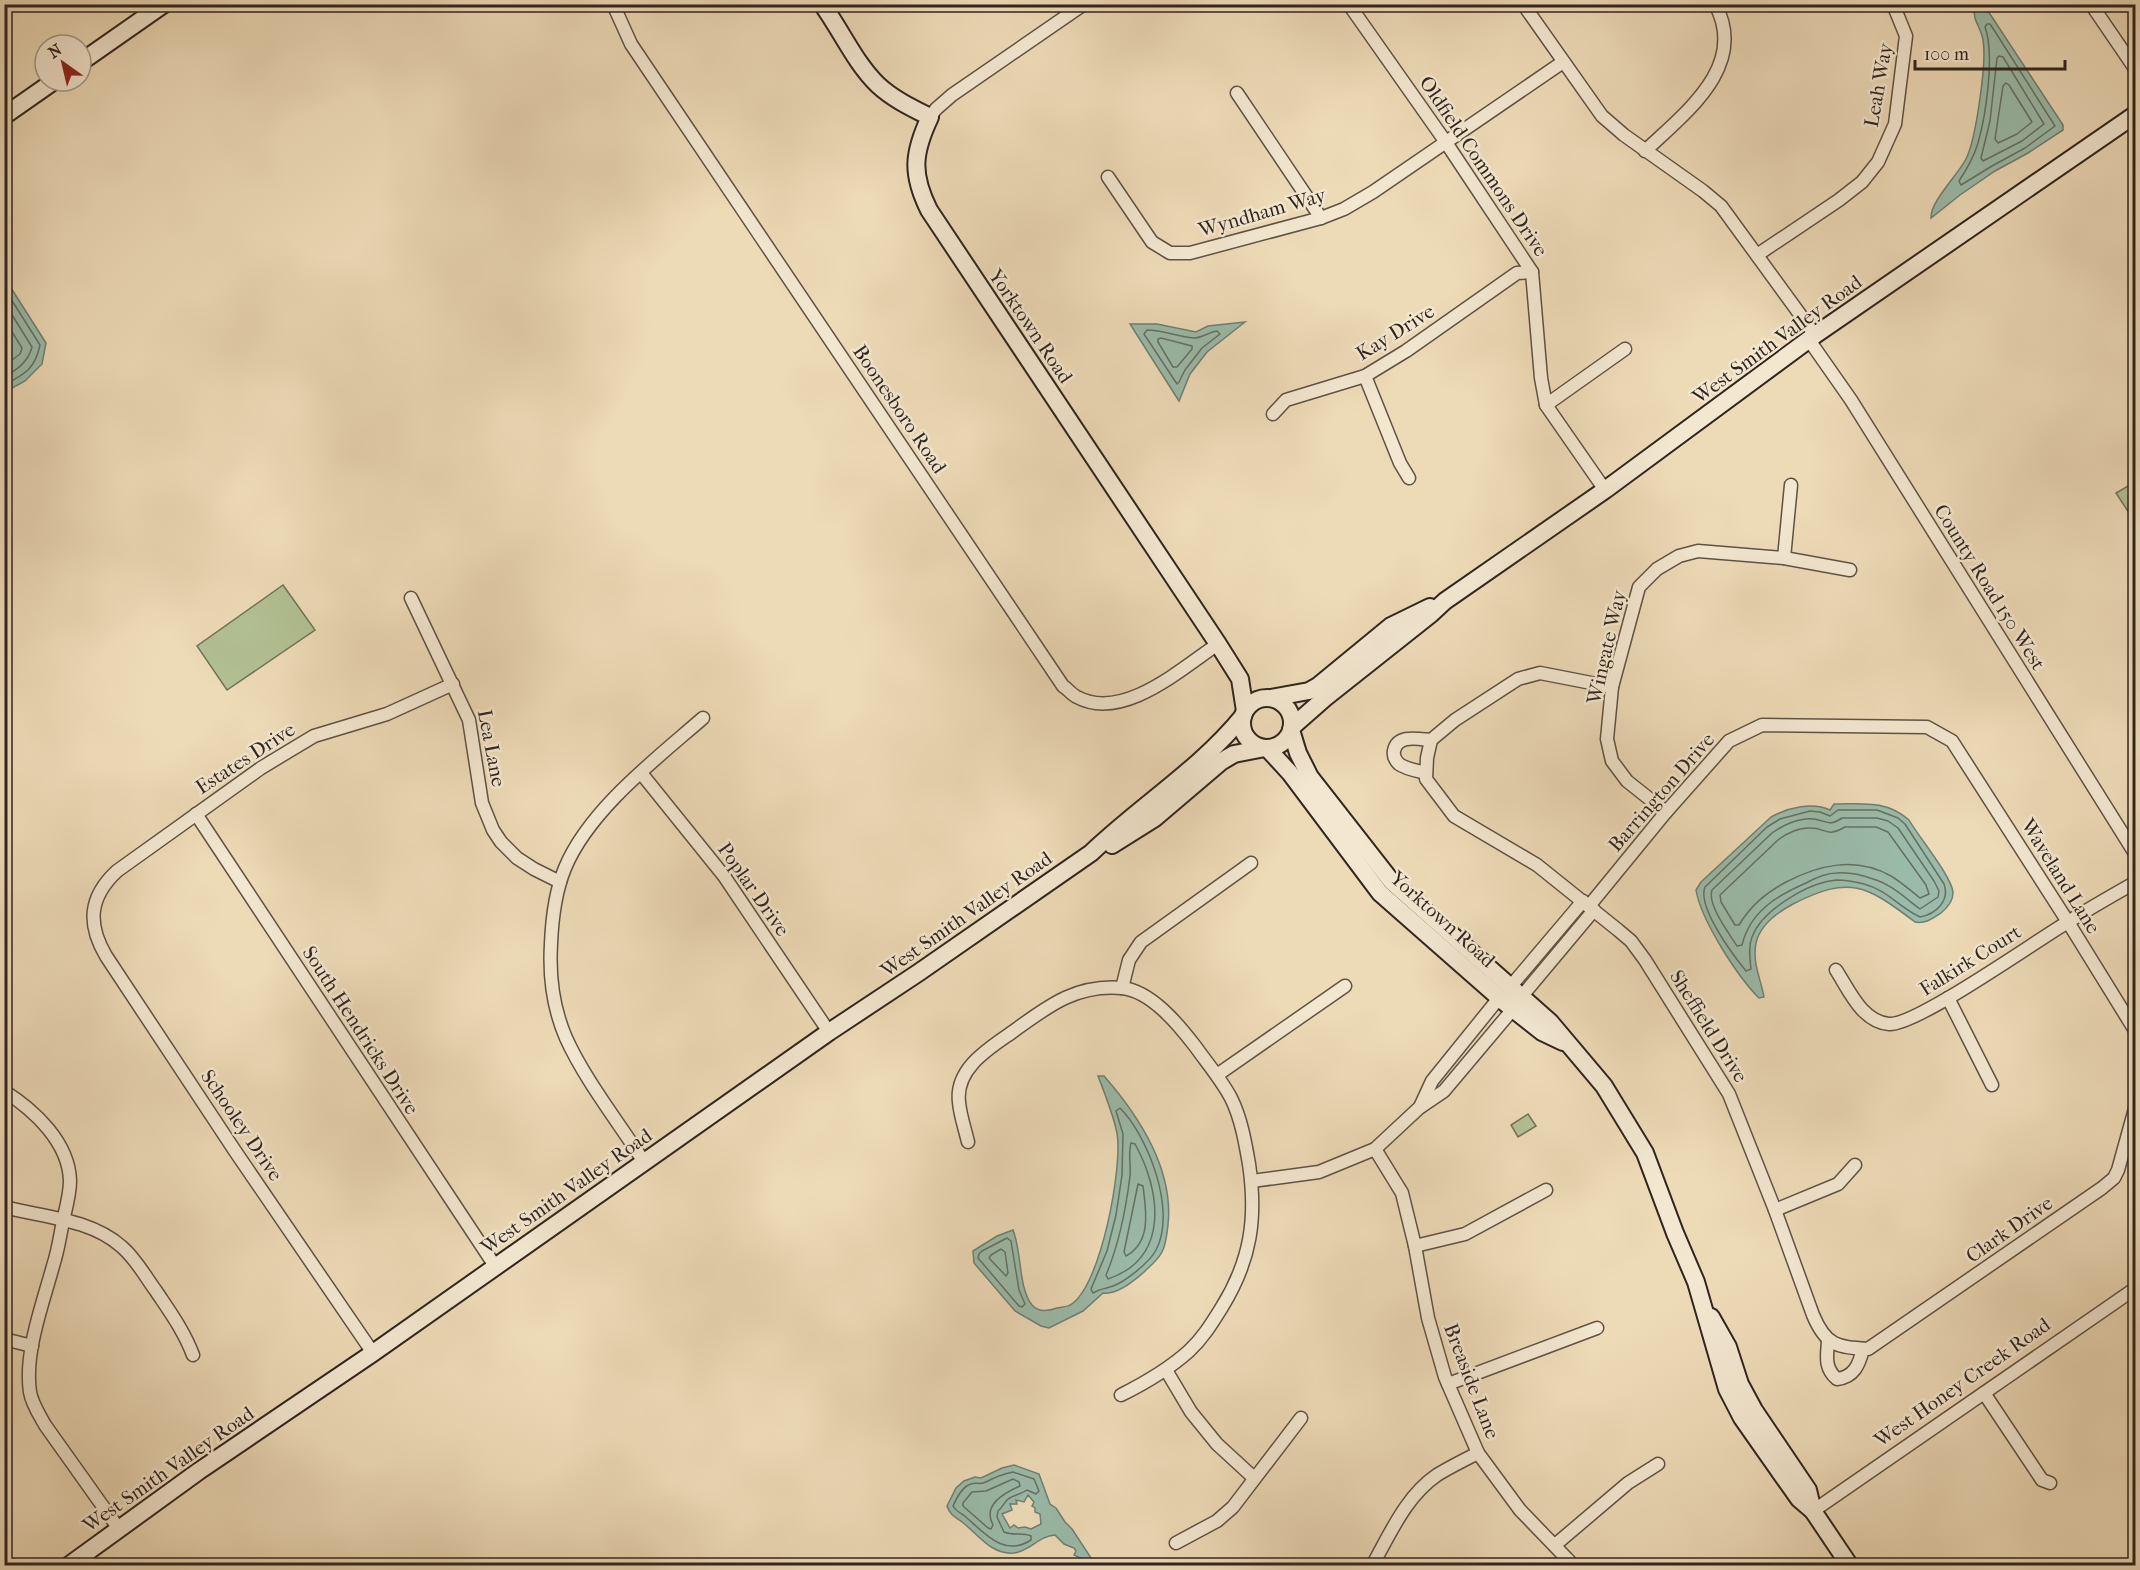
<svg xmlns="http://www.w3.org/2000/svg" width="2140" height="1570" font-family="'IM FELL French Canon',serif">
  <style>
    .green { fill: #b2c194; stroke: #71735a; stroke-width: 1.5 }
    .water { fill: #9abba9; stroke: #707f72; stroke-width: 1.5; fill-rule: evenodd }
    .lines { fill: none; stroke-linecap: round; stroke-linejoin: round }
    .shore { stroke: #657064; stroke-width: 1.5 }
    .street-casing { stroke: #5f5245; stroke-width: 15 }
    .secondary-casing { stroke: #30251f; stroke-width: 20 }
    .street { stroke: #f3e7d0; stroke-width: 12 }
    .secondary { stroke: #f3e7d0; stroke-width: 16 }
    .labels { text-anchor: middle; stroke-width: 5; stroke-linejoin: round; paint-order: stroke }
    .street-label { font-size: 20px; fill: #30251f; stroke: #f3e7d0 }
  </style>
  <rect width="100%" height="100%" fill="#eddab7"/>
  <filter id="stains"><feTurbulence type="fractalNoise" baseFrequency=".00333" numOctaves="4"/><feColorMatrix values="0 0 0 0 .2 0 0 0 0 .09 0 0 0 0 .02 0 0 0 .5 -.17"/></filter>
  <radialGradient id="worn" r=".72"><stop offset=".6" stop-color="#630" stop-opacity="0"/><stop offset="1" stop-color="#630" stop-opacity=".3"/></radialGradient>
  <!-- green -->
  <g class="green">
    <polygon points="2135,482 2136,482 2135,522 2116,493"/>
    <polygon points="283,585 315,630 227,690 197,646"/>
    <polygon points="1528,1114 1536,1126 1518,1137 1511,1125"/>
  </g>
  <!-- water -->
  <g class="water">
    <path d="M1973 5H1984L1986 8 2063 125V130L2028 153 1995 171 1960 195 1931 218C1930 202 1957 176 1966 159 1976 139 1987 62 1983 40 1982 32 1977 25 1975 18 1974 13 1974 9 1973 5Z"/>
    <polygon points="4,277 46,343 42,364 25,381 5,392"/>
    <polygon points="1245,322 1207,352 1190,374 1179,401 1130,324 1157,324 1196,332 1208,326"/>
    <path d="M1834 804C1863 804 1886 800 1909 820 1918 836 1953 878 1953 893 1953 902 1947 908 1941 913 1932 919 1925 924 1915 922 1866 885 1850 875 1793 904 1778 912 1760 925 1756 943 1752 962 1761 980 1764 997L1759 998C1737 976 1701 920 1696 890L1701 882 1771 817C1789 807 1813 802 1830 810Z"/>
    <path d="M1098 1076H1104C1139 1116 1174 1169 1168 1225 1167 1233 1166 1245 1162 1252 1158 1260 1149 1267 1143 1273 1132 1282 1117 1295 1103 1293L1083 1311 1049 1328 1041 1326 1015 1311 974 1263 973 1251 997 1236 1013 1230C1022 1252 1018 1287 1032 1305 1039 1313 1049 1311 1057 1308 1061 1307 1067 1307 1070 1305 1101 1288 1123 1165 1117 1133 1113 1114 1105 1094 1098 1076Z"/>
    <path d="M1014 1465 1039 1474 1050 1504 1056 1508 1065 1522 1072 1529 1093 1561H1086L1074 1555 1076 1551 1074 1548 1064 1544 1055 1535C1038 1536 1031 1551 1014 1553 991 1555 978 1534 962 1522 955 1517 950 1515 947 1506L956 1488 964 1481 975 1477 981 1478 1002 1468ZM1028 1495 1034 1502 1032 1506 1035 1508V1512L1040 1514 1041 1524 1031 1529 1025 1527 1018 1528 1014 1525 1010 1528 1002 1514 1012 1510 1010 1504H1017L1016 1500 1024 1502Z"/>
  </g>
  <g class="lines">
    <!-- shore -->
    <g class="shore">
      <path d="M1987 24H1990L1994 30 2055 126 2025 148 1992 166 1961 185 1959 181C1967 169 1974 157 1978 143 1986 115 1995 54 1985 27Z"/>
      <polygon points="1999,56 2003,57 2044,124 2022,141 1983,161 1981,158 1990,121 1997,58"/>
      <polygon points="2006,83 2009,85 2032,122 2017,134 1998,143 1995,139 2003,86"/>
      <path d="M4 288 40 345C35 369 25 374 4 385"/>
      <path d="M4 302 32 347C28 362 18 369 4 377"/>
      <polyline points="4,319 22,348 20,354 4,366"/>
      <path d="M1147 330C1163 330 1178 337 1194 338 1202 338 1209 332 1217 331L1220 334 1202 348 1185 370 1179 382 1177 384 1144 334Z"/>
      <polygon points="1161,338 1192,346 1192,349 1177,367 1173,367 1158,342 1158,339"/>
      <path d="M1838 810H1877L1898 818 1905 824 1944 884C1950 901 1936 914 1920 917 1900 908 1887 890 1864 884 1856 882 1846 880 1837 880 1809 882 1762 910 1752 937 1748 947 1750 959 1751 969L1746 971C1733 955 1697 907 1705 887L1767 827 1780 819 1810 811 1820 812 1830 816Z"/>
      <path d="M1842 818H1877L1888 821 1898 828 1934 881 1939 891 1938 897 1920 909C1905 898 1891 884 1873 879 1862 875 1849 872 1837 873 1826 873 1815 878 1806 883 1776 896 1750 912 1742 945L1737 946C1729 933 1707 905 1712 890L1772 833C1783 825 1800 817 1814 819 1828 821 1828 827 1842 818Z"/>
      <path d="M1845 827H1876L1888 832 1926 885 1929 894 1920 898C1911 891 1901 882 1891 876 1855 856 1819 865 1786 882 1766 893 1751 905 1739 925H1735L1721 902 1720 895 1778 840C1787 833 1800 827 1811 828 1826 828 1826 838 1845 827Z"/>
      <path d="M1120 1108C1148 1136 1177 1211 1156 1250 1150 1262 1123 1284 1110 1287 1101 1290 1102 1288 1093 1293L1091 1289 1107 1251 1116 1215 1122 1175 1123 1134 1116 1111Z"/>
      <path d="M1131 1143 1135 1144C1161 1191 1170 1258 1108 1279L1106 1275C1119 1244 1126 1209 1130 1176 1131 1165 1128 1153 1131 1143Z"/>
      <path d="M1138 1184 1143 1186C1146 1210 1152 1242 1126 1256L1124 1252Z"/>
      <polygon points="1007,1238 1011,1241 1019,1290 1025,1304 1022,1307 1019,1306 978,1258 979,1254 982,1251"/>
      <polygon points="1001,1249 1005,1252 1008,1273 1006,1276 989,1258 991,1255"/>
      <path d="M1013 1472 1034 1479 1039 1491 1036 1494 1027 1490C1021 1494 1014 1495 1008 1499 1004 1503 1002 1508 998 1511L997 1517 1004 1532C1013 1536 1023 1532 1031 1536V1540C1005 1557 986 1535 967 1518 962 1513 957 1513 953 1506 956 1499 963 1486 971 1484 977 1482 981 1485 986 1482 995 1477 1003 1474 1013 1472Z"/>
      <path d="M1013 1479 1019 1482 1020 1486C1004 1493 982 1505 993 1525L991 1529 988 1528 963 1506V1503L972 1492 986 1491Z"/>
    </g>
    <!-- street casing -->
    <g class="street-casing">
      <g id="street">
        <path d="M613 4 631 44 1063 686C1068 689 1072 695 1077 697 1123 722 1182 668 1218 644"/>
        <polyline points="1523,4 1602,116 1624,135 1703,191 1721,206 1815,335"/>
        <polyline points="2091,4 2136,70"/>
        <polyline points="4,6 6,4"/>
        <polyline points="1350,6 1445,141 1532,272 1541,378 1546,405 1605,490"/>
        <polyline points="1237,93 1321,218"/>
        <polyline points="930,117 936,109 952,95 1084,4"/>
        <path d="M1645 151C1685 113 1749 66 1715 4"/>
        <polyline points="1108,177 1152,242 1170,253 1190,253 1321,218 1344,209 1373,192 1563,62"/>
        <polyline points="1757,255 1839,200 1862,182 1878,162 1895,124 1906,36 1893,4"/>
        <polyline points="1809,340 1851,400 2136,855"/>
        <polyline points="1365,376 1400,463 1409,478"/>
        <polyline points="1546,405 1625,349"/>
        <polyline points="1273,414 1286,400 1365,376 1406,351 1517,273 1532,272"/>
        <polyline points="1784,558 1791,485"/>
        <polyline points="411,598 469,720 482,803 493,830 501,842 517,858 534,869 560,882"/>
        <path d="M1612 687 1540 673 1518 679 1455 720 1431 740 1427 758 1426 779 1454 816 1537 865 1618 930 1631 941 1645 960 1729 1094 1775 1210 1813 1315C1826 1346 1837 1347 1868 1349L2102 1188 2114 1178 2118 1170 2136 1105"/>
        <polyline points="641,773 724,876 829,1032"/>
        <path d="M1426 773C1418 771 1406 769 1399 764 1396 761 1393 756 1394 751 1397 734 1418 739 1431 740"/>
        <polyline points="1666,812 1627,781 1612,761 1607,739 1612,687 1639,587 1657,569 1679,556 1698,551 1784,558 1850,570"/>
        <polyline points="196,814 495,1266"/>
        <polyline points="1589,906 1666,812 1729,741 1762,725 1927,727 1952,741 2068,922 2136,1032"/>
        <path d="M1836 970C1849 990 1862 1022 1889 1024 1916 1026 2037 940 2068 922 2090 908 2113 895 2136 882"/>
        <polyline points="1511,986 1583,901"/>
        <polyline points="1122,988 1129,960 1141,942 1251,863"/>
        <polyline points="1522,996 1594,910"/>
        <polyline points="1948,998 1992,1085"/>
        <polyline points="1217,1075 1345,986"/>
        <path d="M4 1091C34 1110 69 1142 70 1181 70 1194 66 1208 63 1221 60 1236 58 1251 53 1266 43 1303 24 1353 30 1392 32 1404 39 1414 45 1425L119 1529"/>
        <polyline points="1420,1107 1432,1081 1499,998"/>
        <path d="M968 1142C965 1129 960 1115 959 1102 955 1069 988 1049 1011 1033 1047 1007 1075 984 1122 988 1151 991 1178 1024 1195 1046 1207 1063 1221 1079 1231 1098 1241 1118 1245 1141 1249 1164 1257 1218 1251 1260 1222 1307 1212 1323 1203 1338 1189 1351 1169 1369 1145 1383 1121 1395"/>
        <polyline points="1375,1149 1402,1193 1415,1246 1428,1318 1445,1377 1478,1453 1520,1510 1574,1566"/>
        <path d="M644 1162C619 1123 585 1080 566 1038 553 1008 549 977 551 944 552 919 555 892 565 868 589 810 656 759 703 718"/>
        <polyline points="1252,1181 1319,1172 1375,1149 1419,1108 1444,1091 1513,1009"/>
        <path d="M4 1207C43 1217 91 1219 122 1247 136 1259 145 1276 156 1291 170 1312 184 1331 193 1355"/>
        <polyline points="1775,1210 1838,1184 1855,1165"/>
        <polyline points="1415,1246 1465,1234 1546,1190"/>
        <polyline points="4,1339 32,1346"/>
        <path d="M1828 1341C1827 1356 1824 1368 1837 1379 1854 1377 1859 1365 1863 1349"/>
        <path d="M373 1353 235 1151 106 956C87 924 89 897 117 871L261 768 314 736 387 714 453 684"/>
        <polyline points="1166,1370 1191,1412 1217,1444 1254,1478"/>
        <polyline points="1448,1384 1597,1328"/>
        <polyline points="1984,1393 2042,1480 2050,1483"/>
        <polyline points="1813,1511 2136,1288"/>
        <polyline points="1176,1543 1217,1521 1233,1507 1301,1418"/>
        <polyline points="1555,1545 1628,1483 1658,1464"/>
        <path d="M1372 1566C1390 1534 1406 1496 1437 1475 1450 1467 1464 1460 1478 1453"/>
      </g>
    </g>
    <!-- secondary casing -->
    <g class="secondary-casing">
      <g id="secondary">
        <path d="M822 4C841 30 855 63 878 85 893 99 912 108 930 117 913 153 911 174 929 210L1218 644 1240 679 1245 711"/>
        <polyline points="81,62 164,4"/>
        <polyline points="4,116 54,81"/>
        <polyline points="1271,698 1309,691 1318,686 1391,626 1430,607"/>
        <circle cx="1267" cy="723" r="25"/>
        <polyline points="1292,727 1325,698 1431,614 1445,601 1605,490 1815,335 2136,114"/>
        <polyline points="1291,730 1298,753 1310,777 1392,882 1550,1022 1604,1086 1645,1153 1675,1233 1696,1282 1727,1389 1742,1418 1799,1499 1813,1511 1850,1566"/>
        <polyline points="1267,748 1290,773 1380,893 1504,1002 1542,1032 1563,1042"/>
        <polyline points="1112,845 1155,818 1222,761 1234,754 1265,748"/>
        <polyline points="1711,1317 1728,1347 1740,1384 1754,1410 1808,1490 1813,1511"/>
        <path d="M68 1566 199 1471 373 1353 829 1032 918 973 1091 853C1140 806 1200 769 1243 716"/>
      </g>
    </g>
    <!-- street -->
    <use href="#street" class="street"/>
    <!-- secondary -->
    <use href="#secondary" class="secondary"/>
  </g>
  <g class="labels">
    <!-- street labels -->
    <g class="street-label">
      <text transform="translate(1878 85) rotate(-80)" y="7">Leah Way</text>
      <text transform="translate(1484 166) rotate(56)" y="7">Oldfield Commons Drive</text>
      <text transform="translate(1262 212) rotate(-16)" y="7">Wyndham Way</text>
      <text transform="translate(1031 326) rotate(56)" y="7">Yorktown Road</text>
      <text transform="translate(1395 332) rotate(-32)" y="7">Kay Drive</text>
      <text transform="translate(1777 339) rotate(-36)" y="7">West Smith Valley Road</text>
      <text transform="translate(900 409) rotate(56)" y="7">Boonesboro Road</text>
      <text transform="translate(1990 587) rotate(58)" y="7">County Road 150 West</text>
      <text transform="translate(1606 647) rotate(-77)" y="7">Wingate Way</text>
      <text transform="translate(492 748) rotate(79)" y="7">Lea Lane</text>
      <text transform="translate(245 758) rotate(-33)" y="7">Estates Drive</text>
      <text transform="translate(1661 792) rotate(-49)" y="7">Barrington Drive</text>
      <text transform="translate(2061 876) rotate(58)" y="7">Waveland Lane</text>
      <text transform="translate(754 889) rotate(55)" y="7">Poplar Drive</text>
      <text transform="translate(966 914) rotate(-35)" y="7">West Smith Valley Road</text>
      <text transform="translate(1443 919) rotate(42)" y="7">Yorktown Road</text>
      <text transform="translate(1970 960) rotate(-32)" y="7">Falkirk Court</text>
      <text transform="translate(1709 1026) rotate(58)" y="7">Sheffield Drive</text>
      <text transform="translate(361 1030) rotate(57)" y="7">South Hendricks Drive</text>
      <text transform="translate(242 1125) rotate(56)" y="7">Schooley Drive</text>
      <text transform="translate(566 1191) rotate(-35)" y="7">West Smith Valley Road</text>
      <text transform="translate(2009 1229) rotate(-35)" y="7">Clark Drive</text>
      <text transform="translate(1472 1381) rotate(69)" y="7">Breaside Lane</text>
      <text transform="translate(1962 1382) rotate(-35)" y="7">West Honey Creek Road</text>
      <text transform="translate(168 1469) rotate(-35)" y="7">West Smith Valley Road</text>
    </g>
  </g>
  <!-- margin -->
  <rect width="2140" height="1570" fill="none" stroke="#eddab7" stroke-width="24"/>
  <rect x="6" y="6" width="2128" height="1558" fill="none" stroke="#30251f" stroke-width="3"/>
  <rect x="12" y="12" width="2116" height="1546" fill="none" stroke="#30251f" stroke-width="1.5"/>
  <!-- north arrow -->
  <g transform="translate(63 63) rotate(326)"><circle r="28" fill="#f3e7d0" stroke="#a59989" stroke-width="1.5"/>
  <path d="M0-4.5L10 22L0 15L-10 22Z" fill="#8f2418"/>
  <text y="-9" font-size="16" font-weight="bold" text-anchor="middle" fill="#30251f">N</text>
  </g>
  <!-- scale -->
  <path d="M1915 60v9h150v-9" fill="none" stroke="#30251f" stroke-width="3"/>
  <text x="1924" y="60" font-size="18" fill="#30251f" stroke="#f3e7d0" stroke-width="4.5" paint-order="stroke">100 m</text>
  <rect width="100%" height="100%" filter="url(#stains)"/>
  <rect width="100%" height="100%" fill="url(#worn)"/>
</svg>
